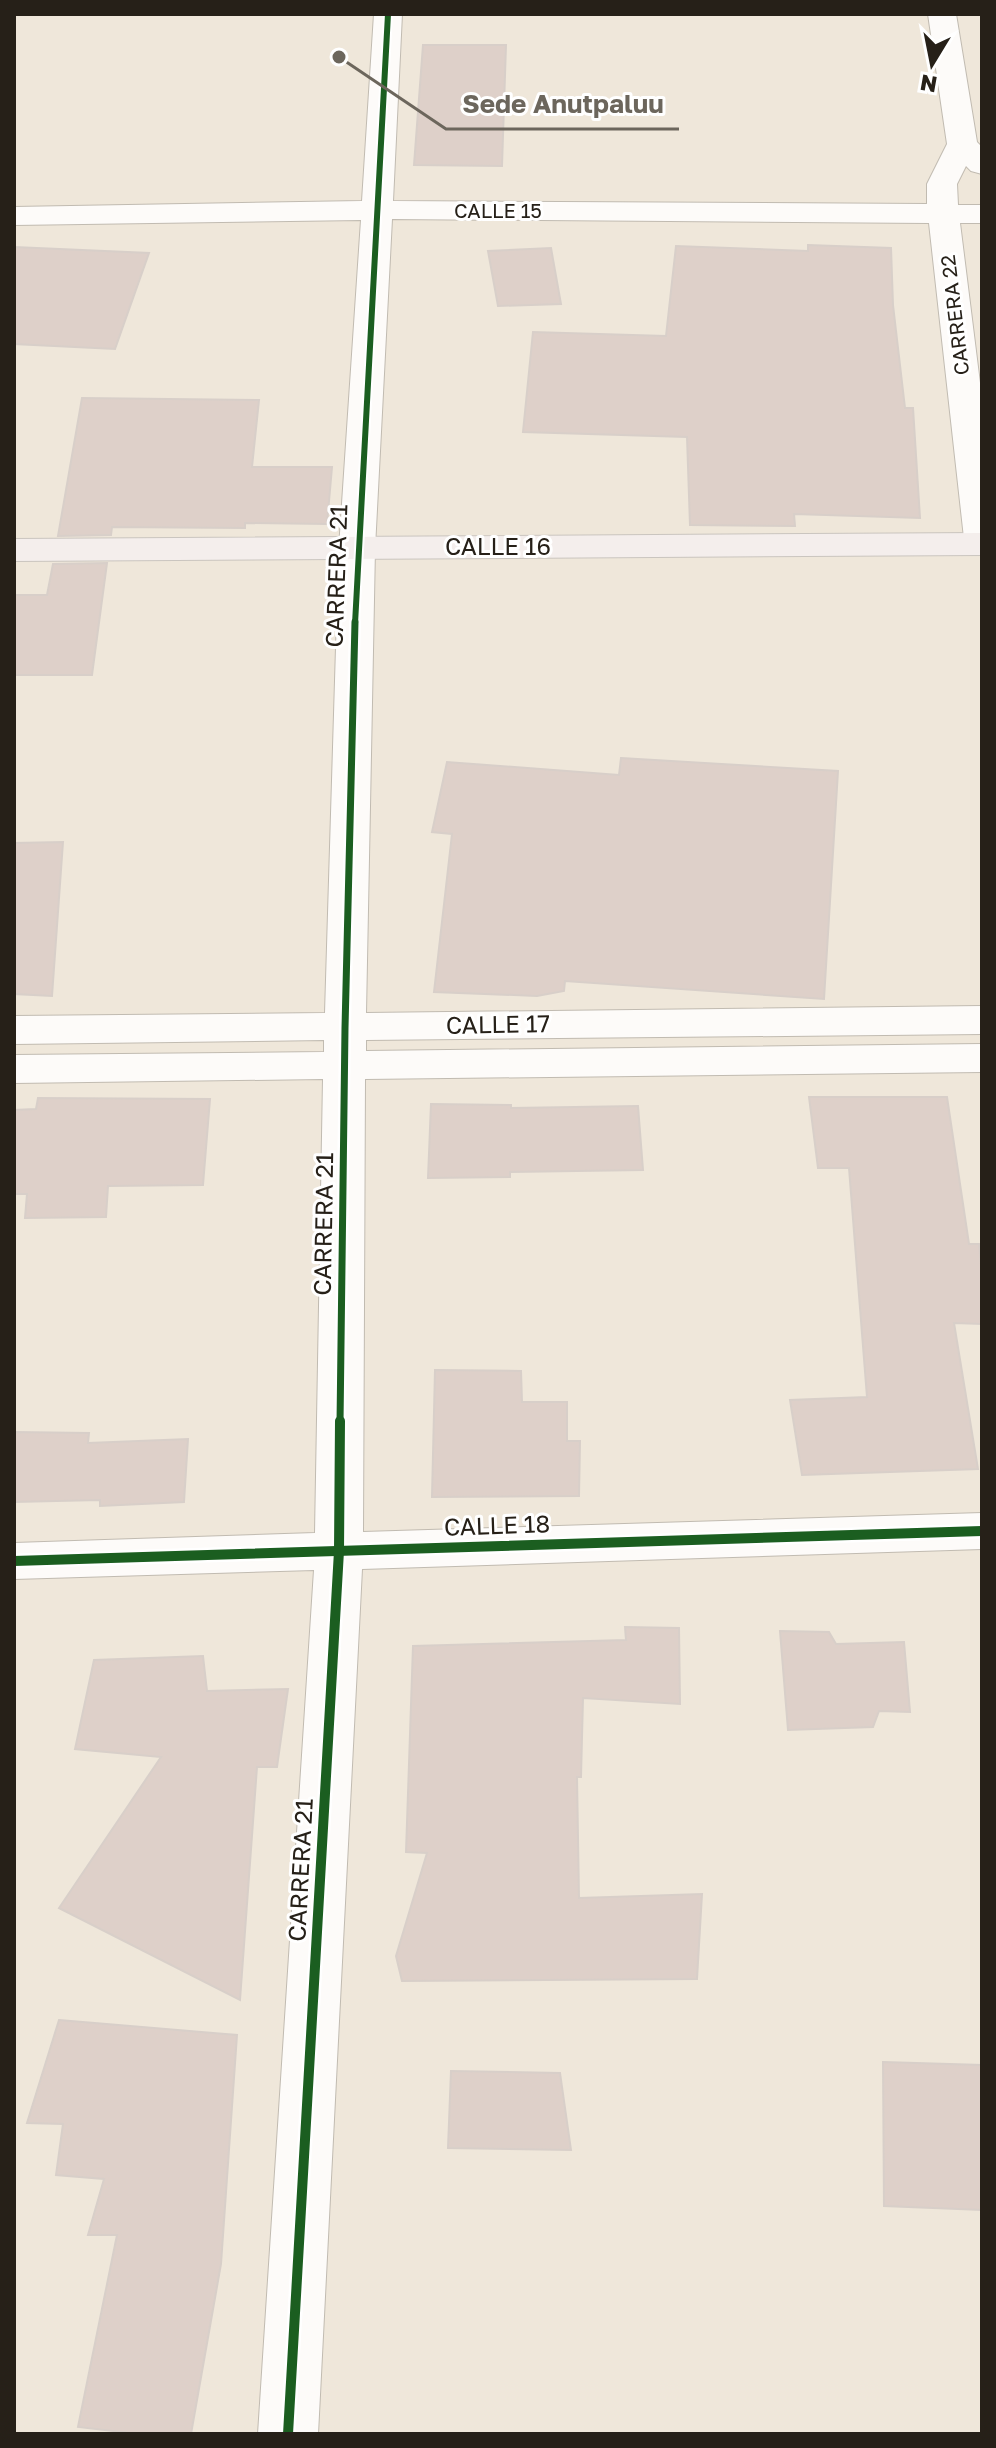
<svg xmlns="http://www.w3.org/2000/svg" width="996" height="2448" font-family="'Golos Text',sans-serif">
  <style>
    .building { fill: #ded0c9; stroke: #d8cfc9; stroke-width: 2 }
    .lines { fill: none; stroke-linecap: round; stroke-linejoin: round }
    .minor-casing { stroke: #c1bbb1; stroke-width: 2 }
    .trunk-casing { stroke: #cac5bf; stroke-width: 2 }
    .minor { fill: #fdfbf9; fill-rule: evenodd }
    .trunk { fill: #f4eeec; fill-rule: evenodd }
    .cycleway-far2-casing { stroke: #fff; stroke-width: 10 }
    .cycleway-far1-casing { stroke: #fff; stroke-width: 12 }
    .cycleway-casing { stroke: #fff; stroke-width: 15 }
    .cycleway-far2 { stroke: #1b5e20; stroke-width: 6 }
    .cycleway-far1 { stroke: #1b5e20; stroke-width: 7 }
    .cycleway { stroke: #1b5e20; stroke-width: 10 }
    .labels { text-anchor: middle; stroke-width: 6; stroke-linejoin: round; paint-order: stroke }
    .far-street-label { font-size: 20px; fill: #262018; stroke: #fff }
    .street-label { font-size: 24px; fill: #262018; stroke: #fff }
    .leader { fill: none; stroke: #6c665c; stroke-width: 3 }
    .callout-dot { fill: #6c665c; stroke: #fff; stroke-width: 3 }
    .callout-label { font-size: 26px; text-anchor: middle; font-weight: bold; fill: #6c665c; stroke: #fff; stroke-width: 6; stroke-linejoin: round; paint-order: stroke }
  </style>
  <rect width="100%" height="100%" fill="#efe7da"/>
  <!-- building -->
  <g class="building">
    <polygon points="423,45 506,45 502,166 414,165"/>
    <polygon points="808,245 891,248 893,305 905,408 913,408 920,518 794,514 795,526 690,525 687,437 523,432 533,332 666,336 676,246 808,251"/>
    <polygon points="14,247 149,253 115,349 14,344"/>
    <polygon points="551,248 561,304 498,306 488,251"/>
    <polygon points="82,398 259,400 252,467 332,467 327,524 245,523 245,528 112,527 111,535 58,536"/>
    <polygon points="107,563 92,675 14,675 14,595 47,595 53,564"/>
    <polygon points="621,758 838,771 824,999 565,981 564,991 537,996 434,992 452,834 432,832 447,762 619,775"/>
    <polygon points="63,842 52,996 14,994 14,843"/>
    <polygon points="809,1097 947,1097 969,1244 979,1244 982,1273 982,1324 954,1323 978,1469 802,1475 790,1400 867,1397 849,1168 818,1168"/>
    <polygon points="38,1098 210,1099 203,1185 108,1186 106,1217 25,1218 27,1194 14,1194 14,1110 36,1109"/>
    <polygon points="431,1104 511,1105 511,1108 638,1106 643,1170 510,1172 510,1177 428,1178"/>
    <polygon points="435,1370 521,1371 522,1402 567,1402 567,1441 580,1441 579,1496 432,1497"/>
    <polygon points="14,1432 89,1433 88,1443 188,1439 184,1502 100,1506 100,1500 14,1502"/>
    <polygon points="625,1627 679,1628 680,1704 583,1698 581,1777 577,1777 579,1898 702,1894 697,1979 402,1981 396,1956 427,1853 406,1852 413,1646 626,1640"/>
    <polygon points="780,1631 829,1632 836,1644 904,1642 910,1712 879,1711 873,1727 788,1730"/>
    <polygon points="203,1656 207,1691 288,1689 277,1767 257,1767 240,2000 59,1908 161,1757 75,1749 94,1660"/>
    <polygon points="59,2020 237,2035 221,2264 191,2434 139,2434 78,2427 117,2235 88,2235 104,2179 56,2175 63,2124 27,2123"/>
    <polygon points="883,2062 982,2065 982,2210 884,2206"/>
    <polygon points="451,2071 560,2073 571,2150 448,2148"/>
  </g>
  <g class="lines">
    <!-- minor casing -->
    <g class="minor-casing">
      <polygon id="minor" points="374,14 402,14 393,201 927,204 927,184 947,144 928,14 956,14 977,142 982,147 982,174 971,171 966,166 957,184 958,205 982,205 982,223 960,223 982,399 982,549 970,545 964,538 929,223 392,219 375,548 366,1013 982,1006 982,1034 366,1040 366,1051 982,1044 982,1072 365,1079 363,1532 982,1513 982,1549 362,1569 318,2434 258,2434 314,1570 14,1579 14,1543 315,1533 323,1079 14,1083 14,1055 324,1052 324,1040 14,1044 14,1016 325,1013 339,548 361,220 14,225 14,207 362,201"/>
    </g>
    <!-- trunk casing -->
    <g class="trunk-casing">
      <polygon id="trunk" points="982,533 982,555 14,561 14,539"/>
    </g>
    <!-- minor -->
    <use href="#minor" class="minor"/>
    <!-- trunk -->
    <use href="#trunk" class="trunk"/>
    <!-- cycleway-far2 casing -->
    <g class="cycleway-far2-casing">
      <polyline id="cycleway-far2" points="355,624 388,14"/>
    </g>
    <!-- cycleway-far1 casing -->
    <g class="cycleway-far1-casing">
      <polyline id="cycleway-far1" points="340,1423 345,1028 355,622"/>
    </g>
    <!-- cycleway casing -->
    <g class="cycleway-casing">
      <g id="cycleway">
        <polyline points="14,1561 982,1531"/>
        <polyline points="288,2434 339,1551 340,1421"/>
      </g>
    </g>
    <!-- cycleway-far2 -->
    <use href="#cycleway-far2" class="cycleway-far2"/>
    <!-- cycleway-far1 -->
    <use href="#cycleway-far1" class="cycleway-far1"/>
    <!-- cycleway -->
    <use href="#cycleway" class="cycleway"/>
  </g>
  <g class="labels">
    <!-- far-street labels -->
    <g class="far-street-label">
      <text x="498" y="218">CALLE 15</text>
      <text transform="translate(955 315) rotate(-97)" y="7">CARRERA 22</text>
    </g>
    <!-- street labels -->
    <g class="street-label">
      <text x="498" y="555">CALLE 16</text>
      <text transform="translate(337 576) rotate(-88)" y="8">CARRERA 21</text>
      <text transform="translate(498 1025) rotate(-1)" y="8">CALLE 17</text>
      <text transform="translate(324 1224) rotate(-89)" y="8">CARRERA 21</text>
      <text transform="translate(497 1526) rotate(-2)" y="8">CALLE 18</text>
      <text transform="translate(301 1870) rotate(-87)" y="8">CARRERA 21</text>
    </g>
  </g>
  <!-- callouts -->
  <path class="leader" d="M339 57L446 129H679"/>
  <circle class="callout-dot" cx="339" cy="57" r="8"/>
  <g class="callout-label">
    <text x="563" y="113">Sede Anutpaluu</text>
  </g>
  <!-- border -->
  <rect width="996" height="2448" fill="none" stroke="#262018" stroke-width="32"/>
  <!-- north arrow -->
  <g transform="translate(932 64) rotate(190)" stroke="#ffffff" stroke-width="6" paint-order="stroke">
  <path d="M0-6L14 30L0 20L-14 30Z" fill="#262018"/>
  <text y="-12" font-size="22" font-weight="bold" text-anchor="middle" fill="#262018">N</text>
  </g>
</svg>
